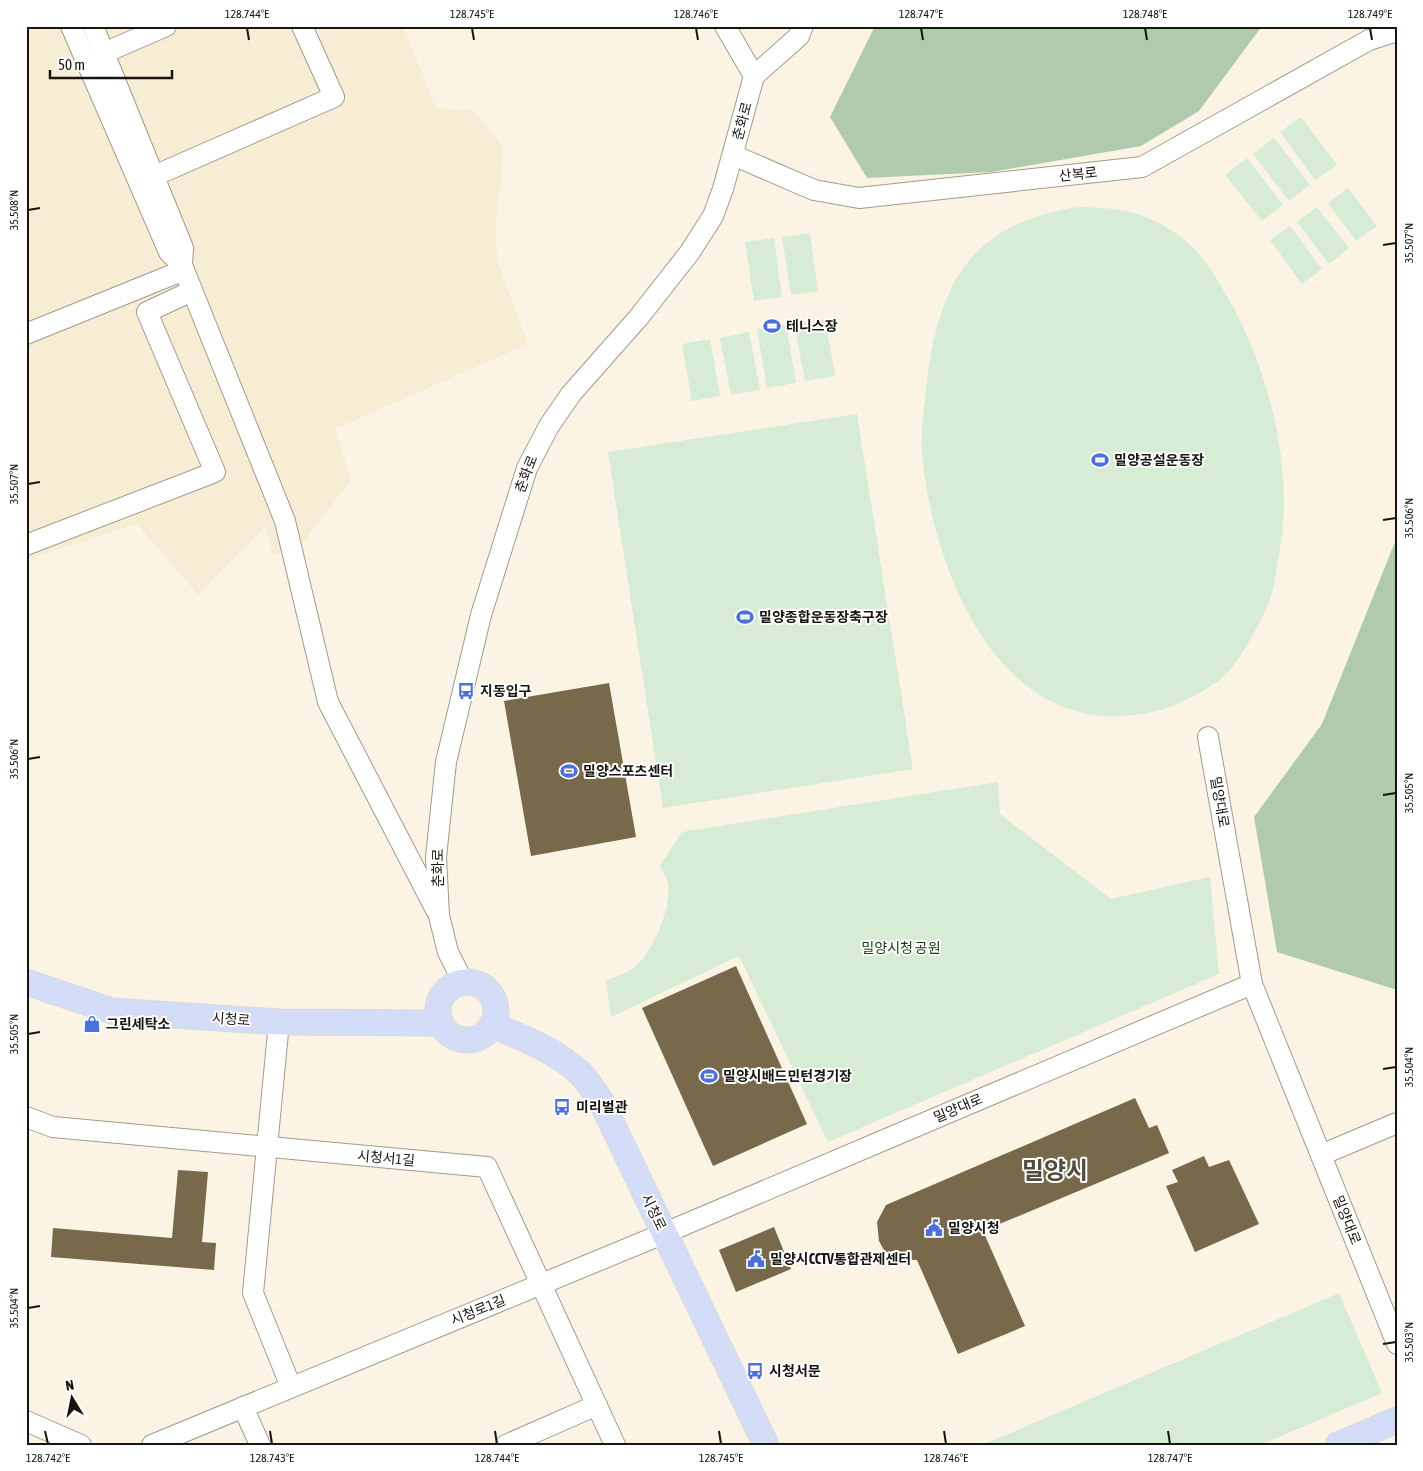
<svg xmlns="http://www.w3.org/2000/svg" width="1423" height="1471" font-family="'Asap Condensed','Noto Sans KR',sans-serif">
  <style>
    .built { fill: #f7ecd4 }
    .green { fill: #d6ecd4 }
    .forest { fill: #b0caad }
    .building { fill: #776949 }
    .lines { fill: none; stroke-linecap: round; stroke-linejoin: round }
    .minor-casing { stroke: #a29b8c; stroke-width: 22 }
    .major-casing { stroke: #dadad9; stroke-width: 27 }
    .minor { stroke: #fff; stroke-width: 20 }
    .major { stroke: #d4ddf8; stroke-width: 25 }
    .ticks { fill: none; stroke: #18150f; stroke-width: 2 }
    .labels { text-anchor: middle; stroke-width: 4; stroke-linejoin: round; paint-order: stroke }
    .street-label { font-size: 14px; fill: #18150f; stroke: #fff }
    .poi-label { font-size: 14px; font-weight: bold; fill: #18150f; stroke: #fff; text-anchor: start }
    .park-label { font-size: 14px; fill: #1a4018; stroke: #fff }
    .town-label { font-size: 24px; font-weight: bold; fill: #524c3e; stroke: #fff }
    .neatline { fill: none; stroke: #18150f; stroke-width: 2 }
    .ticks-label { font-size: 12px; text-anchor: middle; fill: #18150f }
  </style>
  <rect width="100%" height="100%" fill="#fbf4e4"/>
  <!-- built -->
  <polygon class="built" points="26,26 403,26 436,108 473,110 504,148 495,235 498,263 528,344 335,429 351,480 303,543 273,555 265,527 198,595 137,524 26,560"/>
  <!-- green -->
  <g class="green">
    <polygon points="1301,117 1337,165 1315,180 1280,132"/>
    <polygon points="1274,138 1310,185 1289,201 1253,154"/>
    <polygon points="1247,158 1283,205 1262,221 1225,175"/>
    <polygon points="1348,188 1377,226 1356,241 1328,203"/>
    <path d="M1077 207C1118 207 1149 212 1182 238 1198 250 1211 269 1221 286 1267 360 1296 468 1279 554 1276 570 1275 588 1269 602 1262 620 1240 661 1226 674 1214 686 1194 696 1179 703 1155 714 1129 717 1104 716 988 708 934 562 923 463 919 433 925 403 928 373 934 332 944 289 972 257 1001 225 1037 214 1077 207Z"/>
    <polygon points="1317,207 1349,248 1329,264 1297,222"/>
    <polygon points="1290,226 1322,269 1302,284 1270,240"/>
    <polygon points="810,233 818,291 791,295 782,237"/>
    <polygon points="774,238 782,297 754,301 745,242"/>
    <polygon points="825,319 835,376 805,381 794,324"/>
    <polygon points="786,324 796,383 767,388 757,329"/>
    <polygon points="749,332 760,390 731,395 720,338"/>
    <polygon points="710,339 720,396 692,401 682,344"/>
    <polygon points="857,414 913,769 663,808 608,452"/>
    <path d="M998 782 1000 814 1111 899 1210 877 1219 974 828 1142 739 956 611 1017 606 980C619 976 631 972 640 962 656 944 671 908 668 883 667 877 662 871 660 866L682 832Z"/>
    <polygon points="1339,1293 1382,1393 1260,1445 982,1445"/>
  </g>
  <!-- forest -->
  <g class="forest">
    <polygon points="875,26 1262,26 1199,111 1141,146 991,172 867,178 830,117"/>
    <polygon points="1397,537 1397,988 1394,989 1277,952 1254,817 1322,724"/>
  </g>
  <!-- building -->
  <g class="building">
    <polygon points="609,683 636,837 531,856 504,701"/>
    <polygon points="736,966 807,1124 713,1166 642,1008"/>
    <polygon points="1135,1098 1149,1128 1157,1125 1169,1153 983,1231 1025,1326 958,1354 917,1260 894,1259 885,1252 879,1241 877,1222 886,1205"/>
    <polygon points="1204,1156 1209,1167 1229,1160 1259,1224 1195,1252 1166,1186 1178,1182 1172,1170"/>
    <polygon points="178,1170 208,1172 202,1242 216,1243 214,1270 51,1257 53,1228 172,1238"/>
    <polygon points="774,1227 791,1269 736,1292 719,1250"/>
  </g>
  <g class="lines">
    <!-- minor casing -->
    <g class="minor-casing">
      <g id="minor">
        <polyline points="71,26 169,252 182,265 285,521 328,702 436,910"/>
        <polyline points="93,26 183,248 182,265"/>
        <polyline points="104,53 166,26"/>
        <polyline points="754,76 799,36 803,26"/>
        <polyline points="733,155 814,190 859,198 1142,167 1369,40 1397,31"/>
        <polyline points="154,176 334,97 302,26"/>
        <polyline points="26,334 184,270"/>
        <polyline points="26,545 215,472 147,312 192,291"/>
        <polyline points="1208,737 1252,984"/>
        <polyline points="463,982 448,952 439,916 436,857 446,762 481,615 527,468 549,426 571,394 639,317 690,252 713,216 723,189 754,76 725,26"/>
        <polyline points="279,1022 253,1293 291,1387"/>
        <polyline points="26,1117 53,1127 487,1167 615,1445"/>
        <polyline points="1321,1155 1397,1123"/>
        <polyline points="243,1407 260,1445"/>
        <polyline points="26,1421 81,1445"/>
        <polyline points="152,1445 665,1233 1252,984 1397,1344"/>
        <polyline points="506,1445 597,1405"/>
      </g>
    </g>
    <!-- major casing -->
    <g class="major-casing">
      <g id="major">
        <polyline points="26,982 112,1011 279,1022 440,1023"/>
        <circle cx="467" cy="1011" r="29"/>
        <path d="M492 1025C523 1038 555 1050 580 1073 588 1081 594 1092 601 1101L766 1445"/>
        <polyline points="1338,1445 1397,1420"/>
      </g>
    </g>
    <!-- minor -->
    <use href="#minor" class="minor"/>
    <!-- major -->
    <use href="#major" class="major"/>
  </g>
  <!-- ticks -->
  <path class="ticks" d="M247 28 249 40M472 28 474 40M696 28 698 40M921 28 923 40M1145 28 1147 40M1370 28 1372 40M28 210 40 208M1383 245 1396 243M28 484 40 482M1383 520 1396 518M28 759 40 757M1383 795 1396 793M28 1034 40 1032M1383 1069 1396 1067M28 1308 40 1306M1383 1344 1396 1342M45 1431 48 1444M270 1431 272 1444M495 1431 497 1444M719 1431 721 1444M944 1431 946 1444M1168 1431 1170 1444"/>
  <!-- icons -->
  <defs>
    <g id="stadium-bare" transform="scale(1.35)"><path d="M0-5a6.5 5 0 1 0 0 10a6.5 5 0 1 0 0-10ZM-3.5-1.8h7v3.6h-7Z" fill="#4b6ee1" stroke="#fff" stroke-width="2.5" paint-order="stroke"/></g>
    <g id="bus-bare" transform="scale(1.35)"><path d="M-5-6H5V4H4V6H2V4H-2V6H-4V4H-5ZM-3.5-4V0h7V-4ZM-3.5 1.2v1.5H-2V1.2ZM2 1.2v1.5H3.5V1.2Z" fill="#4b6ee1" stroke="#fff" stroke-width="2.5" paint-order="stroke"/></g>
    <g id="shop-bare" transform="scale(1.35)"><path d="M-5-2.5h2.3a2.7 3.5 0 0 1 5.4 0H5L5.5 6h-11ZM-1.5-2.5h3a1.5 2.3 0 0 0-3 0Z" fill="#4b6ee1" stroke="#fff" stroke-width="2.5" paint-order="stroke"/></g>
    <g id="civic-bare" transform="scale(1.35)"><path d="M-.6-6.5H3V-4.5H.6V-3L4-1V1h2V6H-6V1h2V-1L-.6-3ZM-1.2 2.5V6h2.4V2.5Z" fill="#4b6ee1" stroke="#fff" stroke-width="2.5" paint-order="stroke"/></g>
  </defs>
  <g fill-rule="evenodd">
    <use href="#stadium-bare" x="772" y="326"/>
    <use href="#stadium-bare" x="1100" y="460"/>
    <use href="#stadium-bare" x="745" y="617"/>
    <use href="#bus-bare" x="466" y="691"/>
    <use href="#stadium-bare" x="569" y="771"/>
    <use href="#shop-bare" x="92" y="1024"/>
    <use href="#stadium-bare" x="709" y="1076"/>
    <use href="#bus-bare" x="562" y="1107"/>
    <use href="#civic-bare" x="934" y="1228"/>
    <use href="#civic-bare" x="756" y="1259"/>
    <use href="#bus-bare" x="755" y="1371"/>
  </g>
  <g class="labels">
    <!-- street labels -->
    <g class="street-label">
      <text transform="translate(742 121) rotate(-75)" y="5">춘화로</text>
      <text transform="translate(1078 174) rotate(-6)" y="5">산복로</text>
      <text transform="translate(526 474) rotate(-69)" y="5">춘화로</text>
      <text transform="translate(1220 802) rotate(80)" y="5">밀양대로</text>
      <text transform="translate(438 868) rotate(-90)" y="5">춘화로</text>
      <text transform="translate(231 1019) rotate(4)" y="5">시청로</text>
      <text transform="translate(958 1108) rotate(-23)" y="5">밀양대로</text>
      <text transform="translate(386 1158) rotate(5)" y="5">시청서1길</text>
      <text transform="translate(654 1212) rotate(64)" y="5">시청로</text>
      <text transform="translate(1347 1220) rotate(68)" y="5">밀양대로</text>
      <text transform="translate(478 1310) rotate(-22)" y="5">시청로1길</text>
    </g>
    <!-- poi labels -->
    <g class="poi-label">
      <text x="786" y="331">테니스장</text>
      <text x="1114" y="465">밀양공설운동장</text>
      <text x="759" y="622">밀양종합운동장축구장</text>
      <text x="480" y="696">지동입구</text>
      <text x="583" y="776">밀양스포츠센터</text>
      <text x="106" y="1029">그린세탁소</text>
      <text x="723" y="1081">밀양시배드민턴경기장</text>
      <text x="576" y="1112">미리벌관</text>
      <text x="948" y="1233">밀양시청</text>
      <text x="770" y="1264">밀양시CCTV통합관제센터</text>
      <text x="769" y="1376">시청서문</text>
    </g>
    <!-- park labels -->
    <g class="park-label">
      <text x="901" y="953">밀양시청 공원</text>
    </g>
    <!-- town labels -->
    <g class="town-label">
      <text x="1055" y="1179">밀양시</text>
    </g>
  </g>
  <!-- border -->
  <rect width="1423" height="1471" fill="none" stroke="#ffffff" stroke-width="55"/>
  <!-- north arrow -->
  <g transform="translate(72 1398) rotate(350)" stroke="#ffffff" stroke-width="4" paint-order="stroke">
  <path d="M0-4L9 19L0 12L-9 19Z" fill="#18150f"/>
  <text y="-8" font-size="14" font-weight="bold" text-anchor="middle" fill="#18150f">N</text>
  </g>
  <!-- scale -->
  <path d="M50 70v8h122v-8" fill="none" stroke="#18150f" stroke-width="2.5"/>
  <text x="58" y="70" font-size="15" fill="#18150f" stroke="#ffffff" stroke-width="4" paint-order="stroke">50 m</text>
  <rect x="28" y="28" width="1368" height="1416" class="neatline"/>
  <g class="ticks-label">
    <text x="247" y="18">128.744°E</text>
    <text x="472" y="18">128.745°E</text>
    <text x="696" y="18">128.746°E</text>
    <text x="921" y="18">128.747°E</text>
    <text x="1145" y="18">128.748°E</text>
    <text x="1370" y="18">128.749°E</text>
    <text transform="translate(14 210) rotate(-90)" y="4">35.508°N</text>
    <text transform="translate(1409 243) rotate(-90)" y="4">35.507°N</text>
    <text transform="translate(14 484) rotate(-90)" y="4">35.507°N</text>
    <text transform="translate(1409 518) rotate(-90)" y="4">35.506°N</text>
    <text transform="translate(14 759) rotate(-90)" y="4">35.506°N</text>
    <text transform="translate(1409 793) rotate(-90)" y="4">35.505°N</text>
    <text transform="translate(14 1034) rotate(-90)" y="4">35.505°N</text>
    <text transform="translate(1409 1067) rotate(-90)" y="4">35.504°N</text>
    <text transform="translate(14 1308) rotate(-90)" y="4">35.504°N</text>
    <text transform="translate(1409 1342) rotate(-90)" y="4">35.503°N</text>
    <text x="48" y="1462">128.742°E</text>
    <text x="272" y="1462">128.743°E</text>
    <text x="497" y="1462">128.744°E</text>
    <text x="721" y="1462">128.745°E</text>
    <text x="946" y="1462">128.746°E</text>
    <text x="1170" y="1462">128.747°E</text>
  </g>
</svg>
